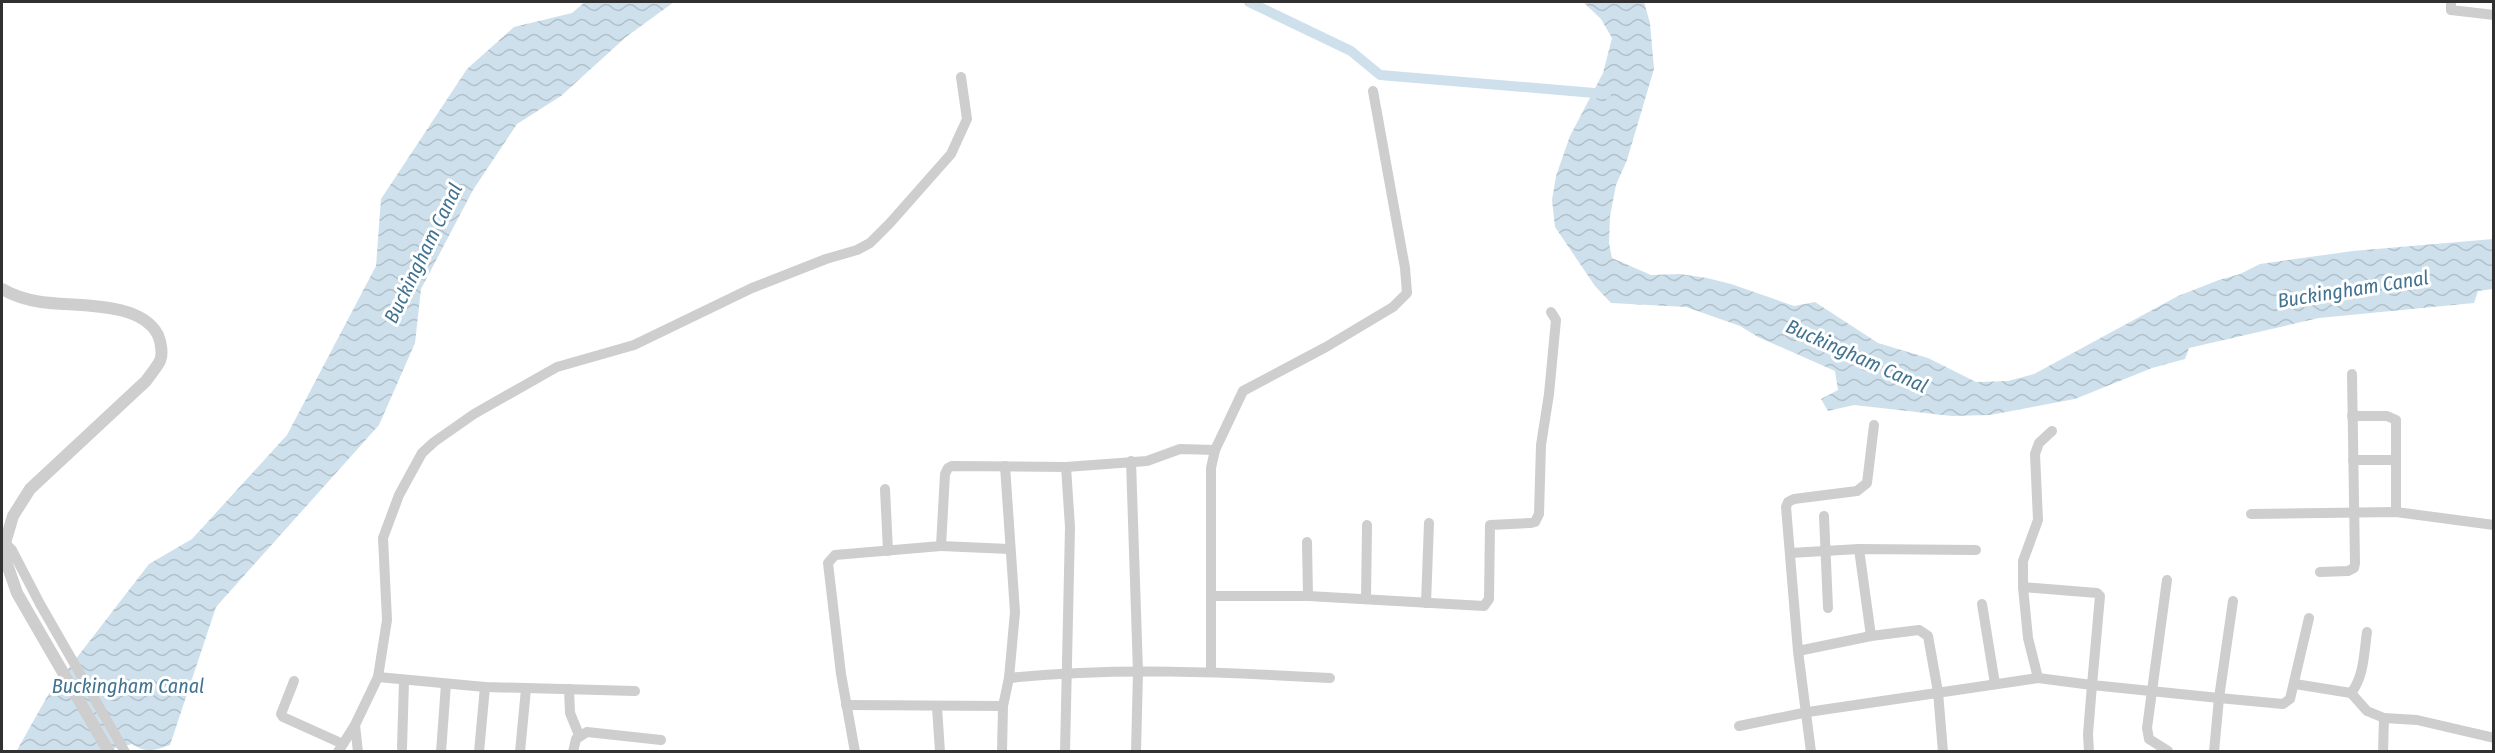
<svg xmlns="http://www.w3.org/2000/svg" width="2495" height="753" font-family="'Fira Sans Condensed',sans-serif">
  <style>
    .water { fill: url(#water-waves) }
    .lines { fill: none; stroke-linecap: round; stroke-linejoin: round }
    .canal { stroke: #cee0ec; stroke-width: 10 }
    .minor { stroke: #cecece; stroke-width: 10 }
    .tertiary { stroke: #cecece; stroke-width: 12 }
    .labels { text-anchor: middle; stroke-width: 6; stroke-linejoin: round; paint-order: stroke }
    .water-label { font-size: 20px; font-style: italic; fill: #417391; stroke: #fff }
  </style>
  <defs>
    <pattern id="water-waves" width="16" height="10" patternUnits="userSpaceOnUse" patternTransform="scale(1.5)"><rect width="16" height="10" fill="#cee0ec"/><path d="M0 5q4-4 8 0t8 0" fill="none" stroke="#b1c1cb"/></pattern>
  </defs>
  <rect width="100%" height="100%" fill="#fff"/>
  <!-- water -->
  <g class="water">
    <path d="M585 2H674L626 37 561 96 517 124 473 190 421 289 415 343 379 425 216 607 170 745C154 751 145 753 132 744L104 751 16 752 48 695 149 564 192 539 287 435 376 266 381 199 467 69 514 27 572 13Z"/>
    <polygon points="1583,2 1644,2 1650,23 1654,69 1627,160 1616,185 1610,216 1609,243 1612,258 1651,275 1680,274 1707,278 1731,284 1794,306 1815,302 1878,343 1928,358 1976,382 2008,381 2034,374 2178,296 2219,280 2240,274 2260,264 2353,251 2493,239 2493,289 2478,291 2474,303 2319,318 2189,348 2185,359 2152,368 2075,399 1990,415 1952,416 1854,405 1828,411 1821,399 1838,390 1835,371 1758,337 1740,326 1686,307 1611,303 1595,286 1555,227 1552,200 1556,176 1570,136 1603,73 1612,38 1601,19"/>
  </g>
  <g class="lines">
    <!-- canal -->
    <polyline class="canal" points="1249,2 1351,51 1380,75 1606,94"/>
    <!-- minor -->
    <g class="minor">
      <polyline points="2451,2 2451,10 2494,15"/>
      <polyline points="2352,416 2387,416 2396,420 2396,512"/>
      <polyline points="2353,460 2394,460"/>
      <polyline points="1131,461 1138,672 1136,752"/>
      <polyline points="1066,467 1147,461 1180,449 1215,450"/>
      <polyline points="885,489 888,551"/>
      <polyline points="2251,514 2396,512 2494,525"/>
      <polyline points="1824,516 1828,608"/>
      <polyline points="1307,542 1308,596"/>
      <polyline points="5,543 12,550 40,604 125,752"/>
      <polyline points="941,546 1009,549"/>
      <polyline points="1790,553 1859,549"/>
      <polyline points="2320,572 2348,571 2354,568 2355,563 2352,374"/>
      <polyline points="2167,580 2147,728 2149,739 2168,751"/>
      <polyline points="2023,587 2097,593 2100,596 2092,685 2219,698 2233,601"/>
      <polyline points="1212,596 1308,596 1484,606 1489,599 1490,525 1531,523 1535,522 1539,514 1541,445 1549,394 1556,320 1551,312"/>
      <polyline points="1366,599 1367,525"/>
      <polyline points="1426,603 1429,523"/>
      <polyline points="1982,604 1995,684"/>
      <polyline points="1871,636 1919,630 1928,636 1938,692 1943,752"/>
      <polyline points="1798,651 1871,636 1859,549 1976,550"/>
      <polyline points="1211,672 1211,468 1215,450 1243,391 1326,347 1393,307 1407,293 1405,268 1373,91"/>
      <polyline points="378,677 485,687 635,691"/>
      <path d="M1009 678C1116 667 1223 672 1330 678"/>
      <polyline points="2038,678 2028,638 2023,587 2023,561 2038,520 2035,454 2039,443 2052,431"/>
      <polyline points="294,681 281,714 283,717 343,744"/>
      <path d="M2295 684 2351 693C2364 677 2364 653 2367 632"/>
      <polyline points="569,689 570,713 579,735"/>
      <polyline points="2351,693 2367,711 2384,718 2383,752"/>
      <polyline points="846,705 1003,706 1002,752"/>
      <polyline points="1003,706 1009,678 1015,612 1005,466"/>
      <polyline points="937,707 940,752"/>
      <polyline points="2384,718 2417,720 2494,738"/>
      <polyline points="355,725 358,752"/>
      <polyline points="1739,726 1808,712 2038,678 2092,685 2088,734 2089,752"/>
      <polyline points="402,748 404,681"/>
      <polyline points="338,752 355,725 378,677 387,620 383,538 399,495 422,453 434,442 474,414 557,367 634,345 752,288 826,259 857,250 870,243 890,223 951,154 967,119 961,77"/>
      <polyline points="441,752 446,684"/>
      <polyline points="479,752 485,687"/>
      <polyline points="520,752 526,689"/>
      <polyline points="573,752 576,739 587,732 661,740"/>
      <polyline points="855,752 841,674 828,563 835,555 941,546 945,474 948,468 952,466 1066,467 1070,527 1065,752"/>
      <polyline points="1811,752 1798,651 1786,507 1788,502 1794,499 1857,491 1867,483 1874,425"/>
      <polyline points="2214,752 2219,698 2283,704 2290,699 2309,618"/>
    </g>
    <!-- tertiary -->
    <path class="tertiary" d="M2 289C14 296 27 300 41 302 74 307 140 300 158 335 161 342 163 354 160 361 156 368 151 374 146 381L30 489 13 516 5 543 7 564 17 593 109 752"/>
  </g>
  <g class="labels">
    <!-- water labels -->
    <g class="water-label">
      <text transform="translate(423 253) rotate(-64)" y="7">Buckingham Canal</text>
      <text transform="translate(2353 289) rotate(-9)" y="7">Buckingham Canal</text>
      <text transform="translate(1857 356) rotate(24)" y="7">Buckingham Canal</text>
      <text x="128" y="693">Buckingham Canal</text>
    </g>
  </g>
  <!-- border -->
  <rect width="2495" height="753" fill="none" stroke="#313131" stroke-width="6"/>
</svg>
